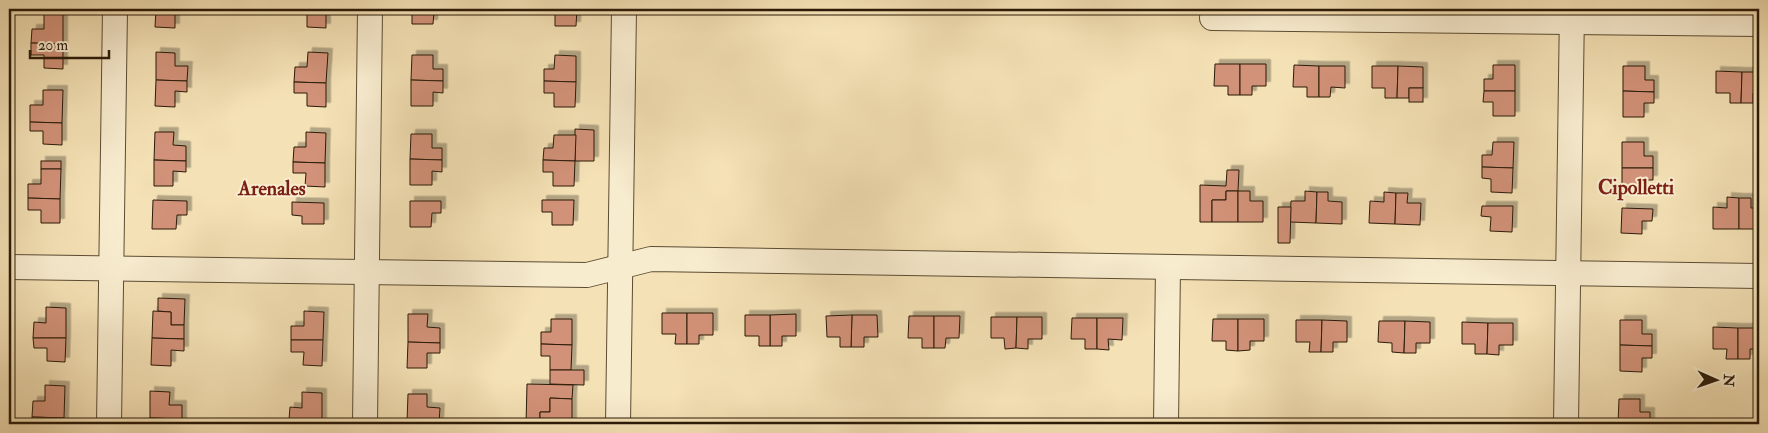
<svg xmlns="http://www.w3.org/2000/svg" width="1768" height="433" font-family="'IM FELL Double Pica',serif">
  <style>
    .building { fill: #d29279; stroke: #2a1a08; filter: url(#shadow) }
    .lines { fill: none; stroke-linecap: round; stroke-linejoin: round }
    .street-casing { stroke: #5c4c33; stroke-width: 26 }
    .street { stroke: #f8eccf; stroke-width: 24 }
    .labels { text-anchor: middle; stroke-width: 4; stroke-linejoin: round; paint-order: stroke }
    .neighbourhood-label { font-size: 20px; font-weight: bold; fill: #7a1f14; stroke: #f8eccf }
  </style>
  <defs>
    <filter id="shadow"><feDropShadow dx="4.5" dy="-4.5" stdDeviation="0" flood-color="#0004"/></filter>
  </defs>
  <rect width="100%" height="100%" fill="#f4e1b5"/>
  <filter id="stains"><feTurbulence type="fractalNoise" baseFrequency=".004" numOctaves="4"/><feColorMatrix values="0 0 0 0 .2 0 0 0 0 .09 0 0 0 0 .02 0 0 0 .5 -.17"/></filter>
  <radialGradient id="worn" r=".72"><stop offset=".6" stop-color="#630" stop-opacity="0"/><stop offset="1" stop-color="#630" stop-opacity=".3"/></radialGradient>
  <!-- building -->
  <g class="building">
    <polygon points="156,9 188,9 188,13 175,13 175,28 155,27"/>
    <polygon points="294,9 326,9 326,28 307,27 307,14 294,14"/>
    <polygon points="412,9 444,9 444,11 434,11 433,24 412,24"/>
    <polygon points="545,9 577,9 576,26 555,26 555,12 545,12"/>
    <polygon points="44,14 63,14 63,44 31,43 32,29 44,29"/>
    <polygon points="31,43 63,44 63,69 44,68 44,55 31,55"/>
    <polygon points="156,52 175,53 175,66 188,66 187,81 156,80"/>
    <polygon points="308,52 328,53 326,83 294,82 295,67 307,67"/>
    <polygon points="412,55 433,55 433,69 443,69 443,81 411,80"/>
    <polygon points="555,55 576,56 576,82 544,81 544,69 554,69"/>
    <polygon points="1215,64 1240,64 1240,95 1228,95 1228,86 1214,86"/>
    <polygon points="1240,64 1266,64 1266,86 1252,86 1252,95 1240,95"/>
    <polygon points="1294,65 1319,66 1319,97 1307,97 1307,87 1293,87"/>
    <polygon points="1493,65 1515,65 1515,91 1484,91 1484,79 1493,79"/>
    <polygon points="1319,66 1345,66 1345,88 1331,87 1330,97 1319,97"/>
    <polygon points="1372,66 1398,66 1397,98 1385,98 1385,88 1372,88"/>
    <polygon points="1398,66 1423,67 1423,88 1409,88 1409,98 1397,98"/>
    <polygon points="1623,66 1645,66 1645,80 1654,80 1654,92 1623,91"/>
    <polygon points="1716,71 1742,72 1741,103 1730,103 1730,93 1716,93"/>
    <polygon points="1742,72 1759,72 1759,93 1753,93 1753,103 1741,103"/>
    <polygon points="156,80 187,81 187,92 175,91 175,107 155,106"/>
    <polygon points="411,80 443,81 443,93 433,92 433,106 411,106"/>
    <polygon points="544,81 576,82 575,107 554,107 554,93 544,93"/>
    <polygon points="294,82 326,83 326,107 307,106 307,93 294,93"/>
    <rect x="1409" y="88" width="14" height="14"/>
    <polygon points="43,90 63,90 62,123 30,122 30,105 43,105"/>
    <polygon points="1484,91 1515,91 1515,116 1493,116 1493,102 1483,102"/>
    <polygon points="1623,91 1654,92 1654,103 1644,103 1644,117 1623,117"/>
    <polygon points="30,122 62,123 62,145 43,144 43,131 30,131"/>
    <polygon points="575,129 594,130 594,161 575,161"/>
    <polygon points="155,132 174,132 173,145 186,146 186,161 154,160"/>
    <polygon points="306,132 326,133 325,163 293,162 294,147 306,147"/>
    <polygon points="411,134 432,134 432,148 442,148 442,160 410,159"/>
    <polygon points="554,135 576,135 575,161 543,160 544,148 553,148"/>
    <polygon points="1493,142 1514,142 1513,168 1482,167 1482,155 1492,155"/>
    <polygon points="1622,142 1644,142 1644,156 1653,156 1653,168 1622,168"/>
    <polygon points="410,159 442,160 442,172 432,171 432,185 410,185"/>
    <polygon points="154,160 186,161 186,172 173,171 173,186 154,186"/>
    <polygon points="543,160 575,161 574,186 553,186 553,172 543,172"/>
    <rect x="41" y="161" width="20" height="8"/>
    <polygon points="293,162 325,163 325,187 305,186 306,173 293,173"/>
    <polygon points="1482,167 1513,168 1512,193 1491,192 1491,179 1482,178"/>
    <polygon points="1622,168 1653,168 1653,180 1643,180 1643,193 1622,193"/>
    <polygon points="41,169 61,169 60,199 28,198 28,184 41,184"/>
    <polygon points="1227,170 1239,170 1238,191 1226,191 1226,200 1212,200 1212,222 1200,222 1200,185 1226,186"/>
    <polygon points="1226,191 1238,191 1238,222 1212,222 1212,200 1226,200"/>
    <polygon points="1238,191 1250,191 1250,201 1263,201 1263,222 1238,222"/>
    <polygon points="1305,191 1317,192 1316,223 1290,222 1291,201 1305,201"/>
    <polygon points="1317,192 1328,192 1328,201 1342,202 1342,224 1316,223"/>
    <polygon points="1384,192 1396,193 1395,224 1369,223 1370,201 1384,202"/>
    <polygon points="1396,193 1408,193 1407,203 1421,203 1420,225 1395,224"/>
    <polygon points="1727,197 1739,198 1739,229 1713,229 1713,207 1727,208"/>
    <polygon points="28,198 60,199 60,223 41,223 41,210 28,210"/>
    <polygon points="1739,198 1751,198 1751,208 1759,208 1759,229 1739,229"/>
    <polygon points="153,200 187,201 187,215 177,215 176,229 152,229"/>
    <polygon points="542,200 574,200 573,225 552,225 552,212 542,212"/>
    <polygon points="410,201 441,201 441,213 432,213 431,227 410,227"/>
    <polygon points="292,202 324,203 324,224 302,224 302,216 292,215"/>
    <polygon points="1482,206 1513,206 1512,232 1490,231 1491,217 1481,216"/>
    <polygon points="1278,207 1291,207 1290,243 1278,243"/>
    <polygon points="1622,208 1653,209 1652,221 1642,221 1642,234 1621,233"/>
    <polygon points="158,298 185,299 184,325 171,325 171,312 158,311"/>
    <polygon points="46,307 66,308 66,338 33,338 34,322 46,323"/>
    <polygon points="153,311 171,312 171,325 184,325 184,339 152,338"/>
    <polygon points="304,311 324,312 323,340 291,340 291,326 304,326"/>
    <polygon points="662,313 687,313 687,344 675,344 676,334 662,334"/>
    <polygon points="687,313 713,313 713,335 699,335 699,344 687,344"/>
    <polygon points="408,314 428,314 427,327 440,328 440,343 408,342"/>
    <polygon points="796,314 796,336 782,336 782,346 770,346 770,315"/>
    <polygon points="745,315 770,315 770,346 759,346 759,336 745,336"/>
    <polygon points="852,315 877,315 878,337 864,337 864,347 851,347"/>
    <polygon points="852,315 851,347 840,347 840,337 827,337 826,316"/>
    <polygon points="909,316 934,316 934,348 922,348 922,338 908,338"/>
    <polygon points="934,316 960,316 959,338 946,338 945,348 934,348"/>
    <polygon points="991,317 1017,317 1016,348 1005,349 1004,338 991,338"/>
    <polygon points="1017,317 1042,317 1042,339 1028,339 1028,349 1016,348"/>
    <polygon points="1072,318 1097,318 1097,349 1085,349 1085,339 1071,339"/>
    <polygon points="1097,318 1123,318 1122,340 1108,339 1109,350 1097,349"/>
    <polygon points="551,319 572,319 572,345 541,344 541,332 551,332"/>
    <polygon points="1213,319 1238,319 1238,351 1226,350 1226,341 1212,341"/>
    <polygon points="1238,319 1264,319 1264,341 1250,341 1250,350 1238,351"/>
    <polygon points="1296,320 1322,320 1321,352 1309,352 1310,342 1296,342"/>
    <polygon points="1322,320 1347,321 1347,342 1333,342 1333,352 1321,352"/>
    <polygon points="1620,320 1642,320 1642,334 1652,334 1652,346 1620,345"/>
    <polygon points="1379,321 1405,321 1404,353 1392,352 1392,343 1378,342"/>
    <polygon points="1405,321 1430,322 1430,343 1416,343 1416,353 1404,353"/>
    <polygon points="1462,322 1488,323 1487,354 1475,354 1475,344 1462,344"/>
    <polygon points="1488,323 1513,323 1513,345 1499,345 1499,355 1487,354"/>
    <polygon points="1713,327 1738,328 1738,359 1726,359 1727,349 1713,349"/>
    <polygon points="1738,328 1759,328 1759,349 1750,349 1750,359 1738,359"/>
    <polygon points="33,338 66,338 65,362 47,361 47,348 34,348"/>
    <polygon points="152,338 184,339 184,351 171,350 171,366 151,365"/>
    <polygon points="291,340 323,340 322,366 303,365 304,352 291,352"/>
    <polygon points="408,342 440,343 440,353 427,353 427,368 407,368"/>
    <polygon points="541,344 572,345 571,370 550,370 550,356 541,356"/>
    <polygon points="1620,345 1652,346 1652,358 1642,358 1642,372 1620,371"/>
    <polygon points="550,370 584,370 584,385 550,384"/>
    <polygon points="527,384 573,385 572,399 550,398 550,412 540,412 540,424 526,424"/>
    <polygon points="45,385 65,386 64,418 32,417 33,401 45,401"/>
    <polygon points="150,391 170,392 169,405 182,405 182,419 150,418"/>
    <polygon points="302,392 322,393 322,421 289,420 290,407 302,408"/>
    <polygon points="408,394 427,394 427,407 440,408 439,423 407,422"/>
    <polygon points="550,398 572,399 572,424 540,424 540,412 550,412"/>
    <polygon points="1619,399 1640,399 1640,412 1650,412 1650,424 1618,424"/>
    <polygon points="32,417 64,418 64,424 32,424"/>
    <polygon points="150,418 182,419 182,424 150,424"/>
    <polygon points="289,420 322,421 322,424 289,424"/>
    <polygon points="407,422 439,423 439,424 407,424"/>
  </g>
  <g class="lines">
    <!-- street casing -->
    <g class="street-casing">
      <g id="street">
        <polyline points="1212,18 1759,24"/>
        <polyline points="9,267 587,275 651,259 1759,276"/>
        <polyline points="109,424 115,9"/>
        <polyline points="365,424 370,9"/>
        <polyline points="618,424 624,9"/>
        <polyline points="1166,424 1168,267"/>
        <polyline points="1566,424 1572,9"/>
      </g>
    </g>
    <!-- street -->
    <use href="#street" class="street"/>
  </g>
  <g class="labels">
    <!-- neighbourhood labels -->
    <g class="neighbourhood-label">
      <text x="1636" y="194">Cipolletti</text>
      <text x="272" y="195">Arenales</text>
    </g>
  </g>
  <!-- margin -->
  <rect width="1768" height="433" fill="none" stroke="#f4e1b5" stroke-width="30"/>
  <rect x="10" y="10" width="1748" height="413" fill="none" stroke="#2a1a08" stroke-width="2.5"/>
  <rect x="15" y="15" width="1738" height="403" fill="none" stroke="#2a1a08"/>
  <!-- north arrow -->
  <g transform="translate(1716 380) rotate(92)" stroke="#f8eccf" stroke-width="4" paint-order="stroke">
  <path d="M0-4L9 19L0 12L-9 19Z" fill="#2a1a08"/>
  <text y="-8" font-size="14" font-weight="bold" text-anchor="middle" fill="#2a1a08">N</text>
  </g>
  <!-- scale -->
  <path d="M30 50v8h79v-8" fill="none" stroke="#2a1a08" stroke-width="2.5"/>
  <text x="38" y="50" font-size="15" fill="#2a1a08" stroke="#f8eccf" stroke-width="4" paint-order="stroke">20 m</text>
  <rect width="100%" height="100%" filter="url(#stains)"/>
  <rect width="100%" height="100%" fill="url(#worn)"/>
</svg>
